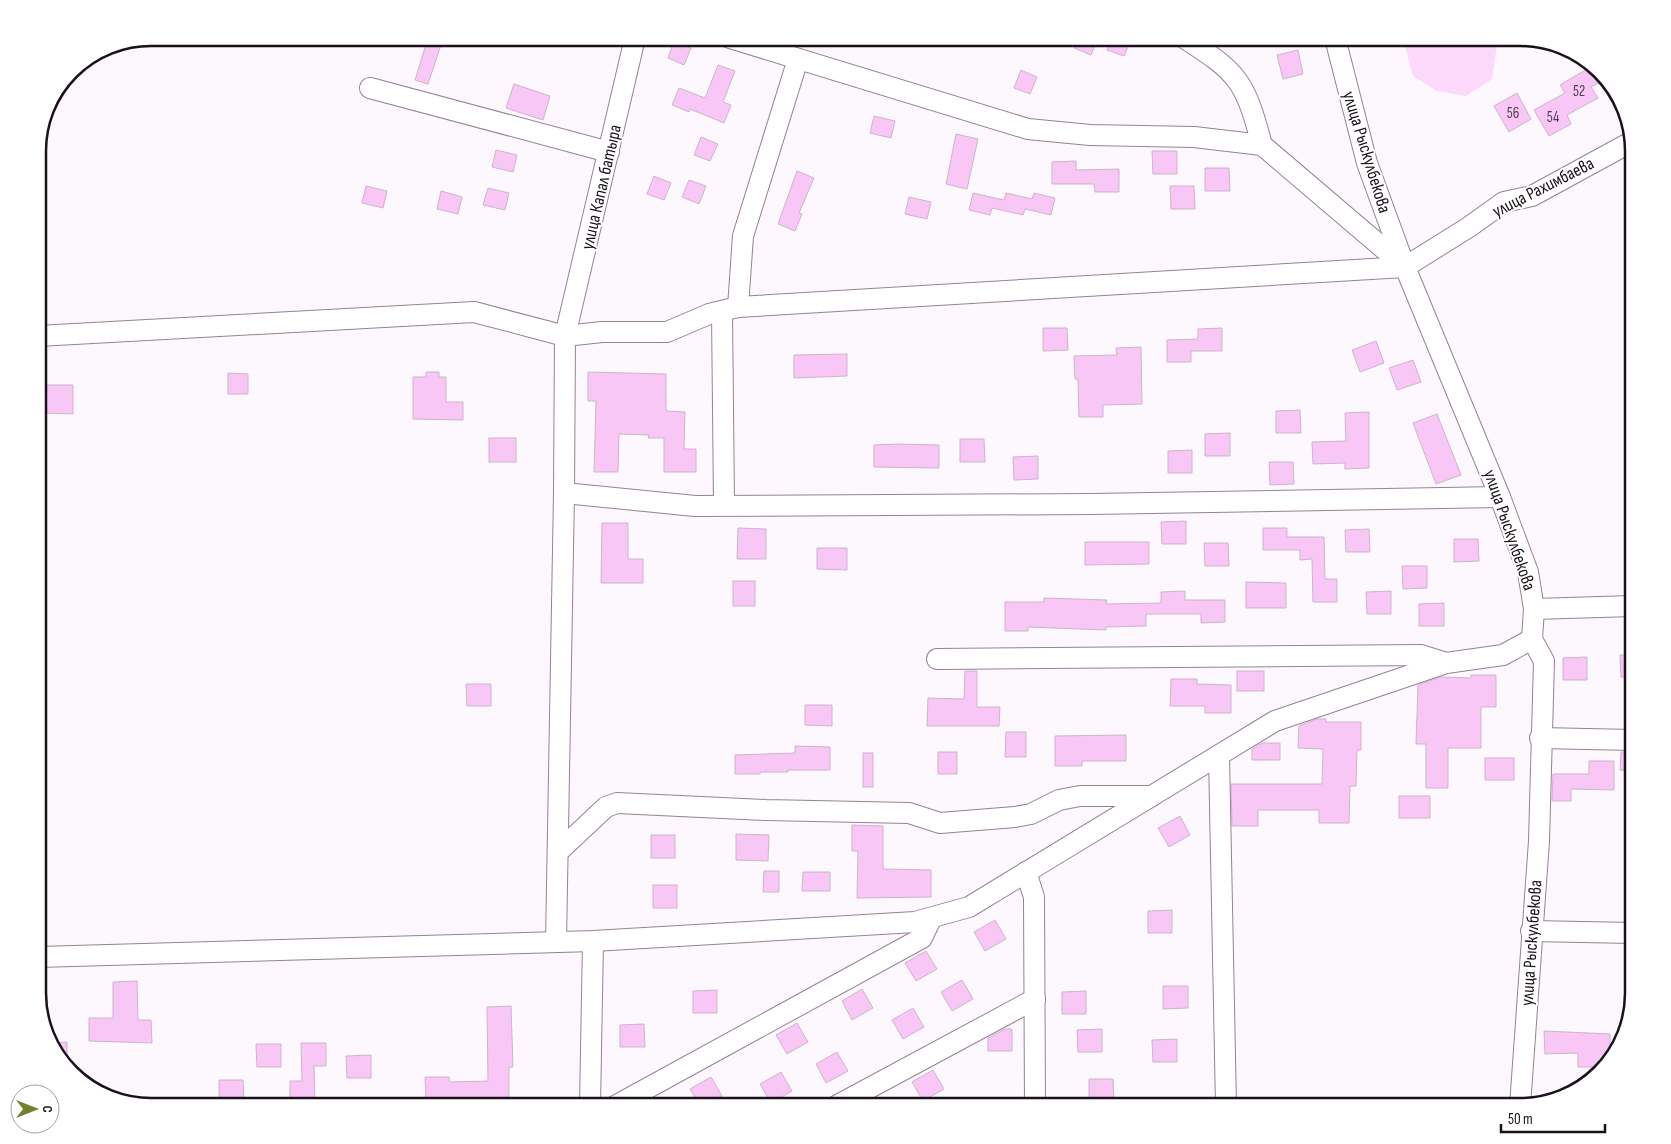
<svg xmlns="http://www.w3.org/2000/svg" width="1671" height="1144" font-family="'Sofia Sans Condensed',sans-serif">
  <style>
    .green { fill: #fcd8fa }
    .building { fill: #f8c7f6; stroke: #cdb4cc }
    .lines { fill: none; stroke-linecap: round; stroke-linejoin: round }
    .minor-casing { stroke: #978096; stroke-width: 22 }
    .minor { stroke: #fff; stroke-width: 20 }
    .labels { text-anchor: middle; stroke-width: 4; stroke-linejoin: round; paint-order: stroke }
    .number-label { font-size: 15px; fill: #523e51 }
    .street-label { font-size: 18px; fill: #1a111a; stroke: #fff }
    .rim { fill: none; stroke: #1a111a; stroke-width: 2.5 }
  </style>
  <rect width="100%" height="100%" fill="#fdf8fd"/>
  <!-- green -->
  <polygon class="green" points="1403,38 1498,38 1492,79 1466,96 1437,91 1413,76"/>
  <!-- building -->
  <g class="building">
    <polygon points="428,38 442,42 428,84 415,80"/>
    <polygon points="1079,38 1098,38 1091,55 1074,48"/>
    <polygon points="1112,38 1132,38 1124,56 1107,50"/>
    <polygon points="674,41 691,48 684,65 668,58"/>
    <polygon points="1298,50 1303,74 1283,79 1277,55"/>
    <polygon points="718,65 735,71 723,102 731,105 724,123 690,109 689,112 672,105 679,88 705,98"/>
    <polygon points="1592,66 1604,80 1591,87 1598,98 1567,115 1571,124 1549,136 1534,110 1565,93 1560,85"/>
    <polygon points="1021,70 1037,77 1030,94 1014,88"/>
    <polygon points="514,84 550,96 543,120 506,108"/>
    <polygon points="1517,93 1531,119 1509,132 1494,106"/>
    <polygon points="874,116 895,121 891,138 870,133"/>
    <polygon points="956,134 978,139 967,189 946,184"/>
    <polygon points="701,137 718,144 710,161 694,155"/>
    <polygon points="496,150 517,155 513,172 492,167"/>
    <polygon points="1152,151 1177,151 1177,174 1153,174"/>
    <polygon points="1076,161 1076,170 1119,169 1119,192 1095,192 1094,184 1052,184 1052,162"/>
    <polygon points="1205,168 1229,168 1230,191 1205,191"/>
    <polygon points="797,171 814,178 799,213 802,214 795,231 778,224"/>
    <polygon points="654,176 671,183 664,200 647,194"/>
    <polygon points="689,180 706,186 699,204 682,197"/>
    <polygon points="366,186 387,191 383,208 362,203"/>
    <polygon points="1170,186 1194,186 1195,209 1171,209"/>
    <polygon points="488,188 509,193 505,210 483,205"/>
    <polygon points="441,191 462,197 458,214 437,209"/>
    <polygon points="973,193 1004,200 1006,193 1032,199 1034,193 1055,198 1051,215 1025,209 1023,215 992,208 990,215 969,210"/>
    <polygon points="909,197 931,202 927,219 905,214"/>
    <polygon points="1043,328 1067,328 1068,350 1043,351"/>
    <polygon points="1222,328 1222,351 1191,351 1191,362 1167,362 1167,340 1198,339 1198,329"/>
    <polygon points="1376,341 1384,363 1360,372 1352,350"/>
    <polygon points="1141,347 1142,404 1103,405 1103,417 1079,417 1078,379 1075,379 1074,356 1117,355 1116,348"/>
    <polygon points="847,354 847,376 794,378 794,355"/>
    <polygon points="1413,360 1421,382 1397,390 1389,368"/>
    <polygon points="426,372 439,372 439,377 446,377 446,402 463,402 463,420 413,419 413,377 426,377"/>
    <polygon points="588,372 666,374 666,411 685,412 684,449 696,449 696,472 664,472 664,438 648,438 649,435 619,434 618,472 594,472 596,401 588,401"/>
    <polygon points="228,373 248,374 248,394 228,394"/>
    <polygon points="43,385 73,385 73,414 43,413"/>
    <polygon points="1300,410 1301,433 1276,433 1276,411"/>
    <polygon points="1369,412 1369,468 1345,469 1345,463 1313,464 1312,442 1346,441 1345,413"/>
    <polygon points="1437,414 1461,475 1436,484 1413,423"/>
    <polygon points="1230,433 1230,456 1205,456 1205,434"/>
    <rect x="489" y="438" width="27" height="24"/>
    <polygon points="960,439 984,439 985,462 960,462"/>
    <polygon points="898,444 939,445 939,468 874,467 874,445"/>
    <polygon points="1192,450 1192,473 1168,473 1168,451"/>
    <polygon points="1038,456 1038,479 1014,480 1013,457"/>
    <polygon points="1269,462 1293,462 1294,484 1270,485"/>
    <polygon points="1186,521 1186,544 1162,544 1161,522"/>
    <polygon points="602,523 628,523 628,559 643,559 643,583 601,583"/>
    <polygon points="738,528 766,529 766,559 737,559"/>
    <polygon points="1263,528 1287,528 1287,537 1324,537 1325,579 1337,579 1337,602 1313,602 1312,559 1300,560 1300,550 1263,550"/>
    <polygon points="1369,529 1370,552 1346,552 1345,530"/>
    <polygon points="1454,539 1478,539 1479,561 1454,562"/>
    <polygon points="1085,542 1149,542 1149,564 1085,565"/>
    <polygon points="1204,543 1228,543 1229,566 1205,566"/>
    <polygon points="817,548 847,548 847,570 817,569"/>
    <polygon points="1402,566 1427,566 1427,588 1403,589"/>
    <rect x="733" y="581" width="22" height="25"/>
    <polygon points="1246,582 1286,583 1286,608 1246,608"/>
    <polygon points="1185,591 1185,600 1225,600 1225,622 1201,623 1201,614 1146,614 1146,626 1106,627 1106,630 1028,627 1028,631 1005,631 1005,602 1044,602 1044,598 1107,600 1106,604 1161,603 1161,592"/>
    <polygon points="1391,591 1391,614 1367,614 1366,592"/>
    <polygon points="1444,603 1444,626 1419,626 1419,604"/>
    <polygon points="1620,655 1634,655 1634,677 1621,677"/>
    <polygon points="1587,657 1587,680 1563,680 1563,658"/>
    <polygon points="965,671 977,671 977,707 1000,707 999,726 927,726 928,698 964,699"/>
    <rect x="1237" y="671" width="27" height="20"/>
    <polygon points="1471,675 1496,675 1496,707 1481,707 1481,748 1448,748 1448,788 1426,788 1426,744 1416,744 1418,685 1441,677 1471,678"/>
    <polygon points="1171,679 1197,679 1197,684 1231,685 1231,713 1205,713 1205,706 1170,706"/>
    <polygon points="466,684 491,684 491,706 467,706"/>
    <polygon points="805,705 832,705 832,726 805,725"/>
    <polygon points="1317,719 1326,719 1326,722 1361,722 1361,750 1357,750 1356,786 1350,786 1349,823 1319,823 1319,810 1258,810 1258,826 1232,826 1231,784 1322,784 1323,749 1298,748 1299,726"/>
    <polygon points="1006,732 1026,732 1026,757 1005,757"/>
    <polygon points="1126,735 1126,761 1082,761 1082,766 1055,766 1055,736"/>
    <polygon points="1262,743 1280,743 1280,760 1252,760 1252,749"/>
    <polygon points="795,746 830,747 830,770 788,770 788,772 760,772 760,774 735,774 735,755 795,753"/>
    <rect x="938" y="752" width="19" height="22"/>
    <polygon points="1621,752 1634,752 1634,771 1620,770"/>
    <rect x="863" y="753" width="10" height="34"/>
    <rect x="1485" y="758" width="29" height="22"/>
    <polygon points="1589,761 1614,761 1614,790 1571,789 1571,801 1552,801 1553,774 1589,774"/>
    <rect x="1399" y="796" width="31" height="22"/>
    <polygon points="1180,816 1190,835 1169,847 1158,828"/>
    <polygon points="852,825 883,826 883,869 931,870 931,897 857,898 858,851 852,851"/>
    <polygon points="736,834 769,835 768,861 736,860"/>
    <rect x="651" y="835" width="24" height="23"/>
    <polygon points="764,871 779,871 779,892 763,892"/>
    <polygon points="803,872 830,872 830,891 802,891"/>
    <rect x="653" y="885" width="24" height="23"/>
    <polygon points="1172,910 1172,933 1148,933 1148,911"/>
    <polygon points="995,920 1006,939 985,951 974,932"/>
    <polygon points="926,951 937,969 916,981 905,963"/>
    <polygon points="962,980 973,999 952,1011 941,992"/>
    <polygon points="137,981 138,1020 151,1020 152,1043 89,1041 89,1018 113,1018 113,982"/>
    <polygon points="1163,986 1188,986 1188,1008 1163,1009"/>
    <polygon points="862,989 873,1008 852,1020 842,1001"/>
    <polygon points="717,990 717,1013 693,1013 693,991"/>
    <polygon points="1086,991 1086,1014 1062,1014 1062,992"/>
    <polygon points="511,1006 513,1067 509,1067 509,1103 455,1105 455,1100 426,1100 425,1077 449,1077 450,1082 488,1081 487,1007"/>
    <polygon points="913,1008 924,1027 903,1039 892,1020"/>
    <polygon points="797,1023 808,1042 787,1054 776,1035"/>
    <polygon points="644,1024 645,1047 620,1047 620,1025"/>
    <polygon points="1005,1029 1012,1029 1012,1051 988,1051 988,1038"/>
    <polygon points="1102,1029 1102,1052 1078,1052 1077,1030"/>
    <polygon points="1544,1031 1610,1034 1610,1060 1602,1067 1578,1067 1578,1053 1545,1054"/>
    <polygon points="1177,1039 1177,1062 1153,1062 1152,1040"/>
    <polygon points="67,1042 67,1065 53,1049 51,1043"/>
    <polygon points="301,1043 326,1043 326,1066 314,1066 315,1103 290,1104 290,1081 302,1081"/>
    <polygon points="256,1044 281,1044 281,1067 257,1067"/>
    <polygon points="837,1052 848,1071 826,1083 816,1064"/>
    <polygon points="371,1055 371,1078 347,1078 346,1056"/>
    <polygon points="933,1070 944,1089 923,1101 912,1082"/>
    <polygon points="781,1072 792,1091 771,1103 760,1084"/>
    <polygon points="711,1077 722,1096 700,1106 690,1089"/>
    <polygon points="1089,1079 1113,1079 1114,1101 1089,1102"/>
    <polygon points="219,1080 243,1080 244,1102 219,1103"/>
  </g>
  <g class="lines">
    <!-- minor casing -->
    <g class="minor-casing">
      <g id="minor">
        <polyline points="730,38 1028,129 1090,135 1194,137 1262,145 1404,266"/>
        <path d="M1184 38C1239 73 1245 81 1262 145"/>
        <polyline points="1335,38 1367,163 1405,267 1500,497 1528,572 1534,609 1532,639 1544,661 1539,841 1520,1106"/>
        <polyline points="370,88 609,152"/>
        <polyline points="738,307 743,236 798,59"/>
        <polyline points="722,312 724,505"/>
        <polyline points="38,336 474,312 565,336 602,332 667,332 709,314 738,307 1405,267 1469,227 1504,202 1532,196 1631,142"/>
        <polyline points="564,493 695,506 1091,504 1500,497"/>
        <polyline points="1534,609 1633,606"/>
        <polyline points="937,659 1421,655 1446,663"/>
        <polyline points="1540,738 1633,740"/>
        <polyline points="1219,756 1226,1106"/>
        <polyline points="559,851 606,807 617,803 766,810 909,813 940,823 1015,817 1031,814 1059,800 1080,796 1152,796"/>
        <polyline points="1026,872 1034,897 1035,1106"/>
        <polyline points="1531,931 1633,933"/>
        <polyline points="556,942 564,493 565,336 635,38"/>
        <polyline points="38,957 593,941 915,922 969,907 1275,721 1446,663 1503,655 1532,639"/>
        <polyline points="590,1106 593,941"/>
        <polyline points="615,1106 922,938 931,919"/>
        <polyline points="836,1106 1035,999"/>
      </g>
    </g>
    <!-- minor -->
    <use href="#minor" class="minor"/>
  </g>
  <g class="labels">
    <!-- number labels -->
    <g class="number-label">
      <text x="1579" y="96">52</text>
      <text x="1513" y="118">56</text>
      <text x="1553" y="122">54</text>
    </g>
    <!-- street labels -->
    <g class="street-label">
      <text transform="translate(1367 152) rotate(73)" y="6">улица Рыскулбекова</text>
      <text transform="translate(601 187) rotate(-77)" y="6">улица Капал батыра</text>
      <text transform="translate(1543 187) rotate(-27)" y="6">улица Рахимбаева</text>
      <text transform="translate(1510 530) rotate(71)" y="6">улица Рыскулбекова</text>
      <text transform="translate(1531 943) rotate(-86)" y="6">улица Рыскулбекова</text>
    </g>
  </g>
  <!-- crop -->
  <path d="M0 0H1671V1144H0ZM151 46H1520A105 105 0 0 1 1625 151V993A105 105 0 0 1 1520 1098H151A105 105 0 0 1 46 993V151A105 105 0 0 1 151 46Z" fill="#fff" fill-rule="evenodd"/>
  <path class="rim" d="M151 46H1520A105 105 0 0 1 1625 151V993A105 105 0 0 1 1520 1098H151A105 105 0 0 1 46 993V151A105 105 0 0 1 151 46Z"/>
  <!-- north arrow -->
  <g transform="translate(35 1109) rotate(90)"><circle r="24" fill="#ffffff" stroke="#a3a0a3"/>
  <path d="M0-4L9 19L0 12L-9 19Z" fill="#73812e"/>
  <text y="-8" font-size="14" font-weight="bold" text-anchor="middle" fill="#1a111a">С</text>
  </g>
  <!-- scale -->
  <path d="M1501 1124v8h104v-8" fill="none" stroke="#1a111a" stroke-width="2.5"/>
  <text x="1508" y="1124" font-size="15" fill="#1a111a" stroke="#ffffff" stroke-width="4" paint-order="stroke">50 m</text>
</svg>
